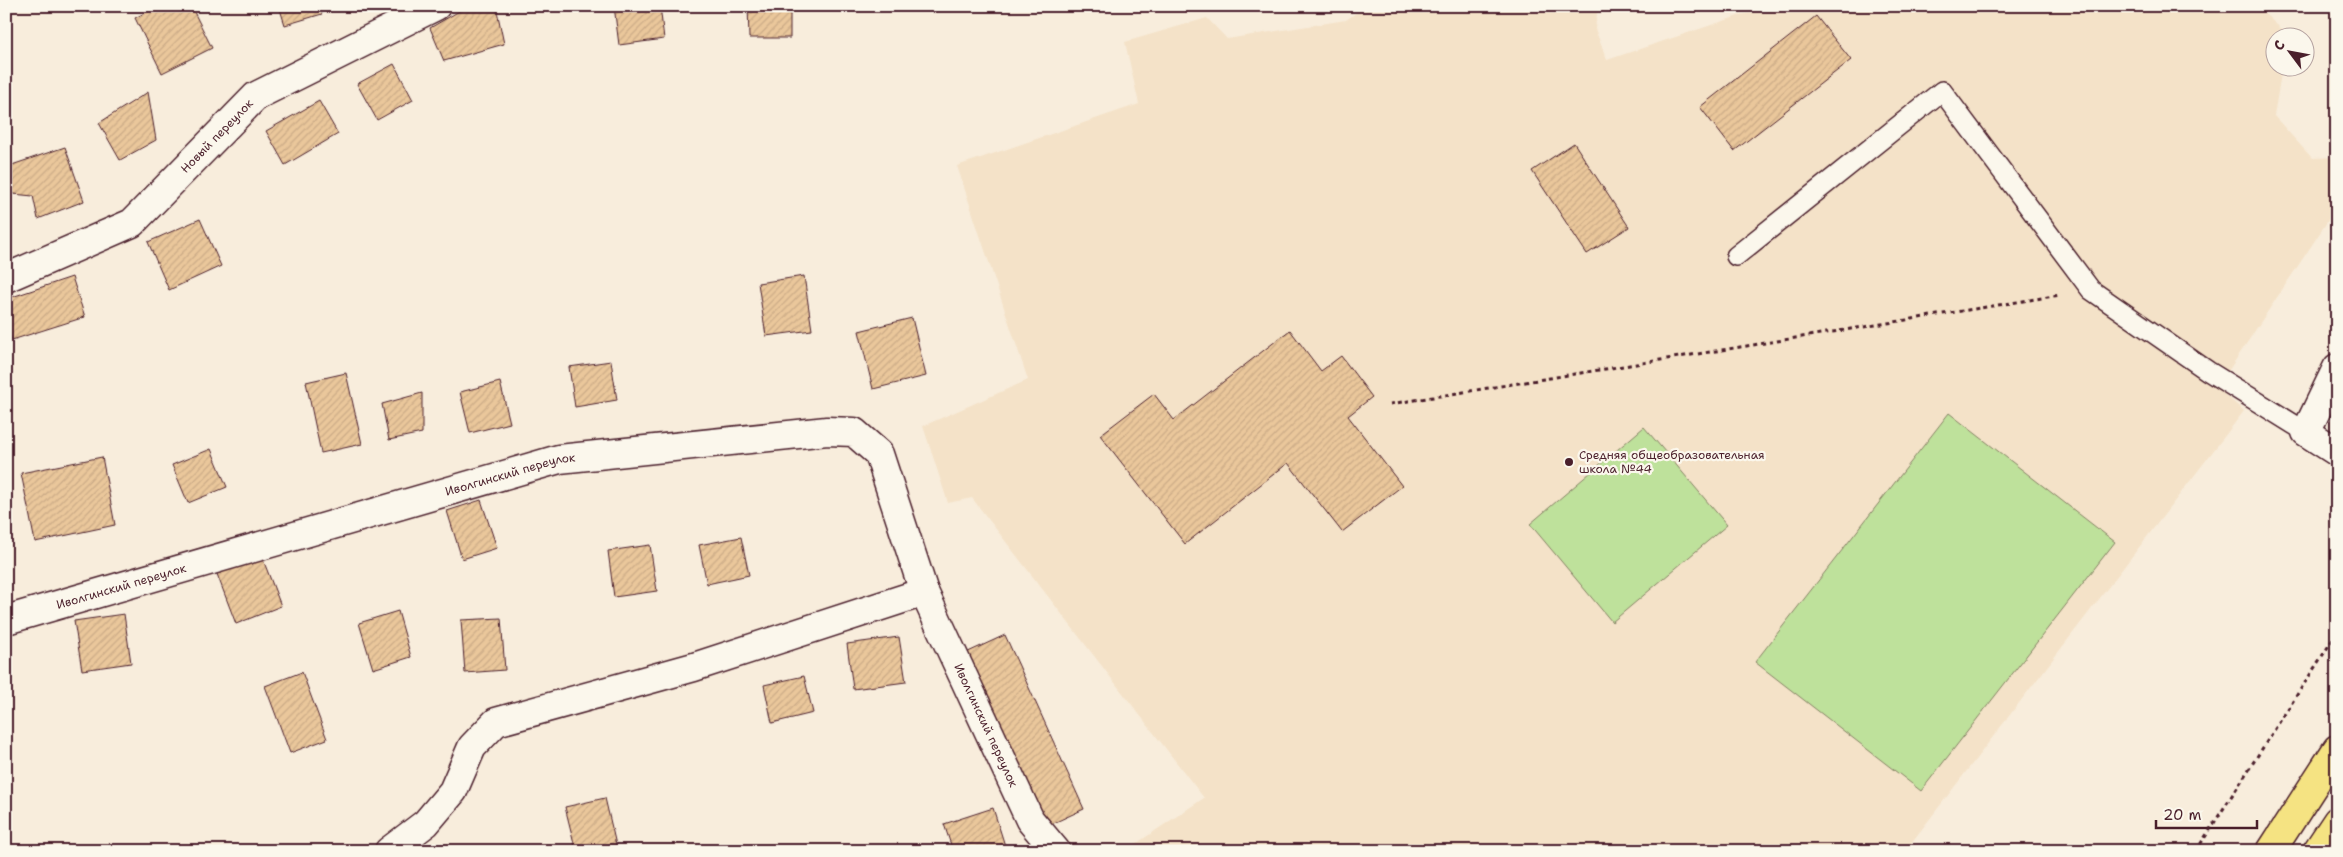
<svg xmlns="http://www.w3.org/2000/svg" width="2343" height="857" font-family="'Shantell Sans',sans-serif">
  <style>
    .built { fill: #f4e2c8 }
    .pitch { fill: #bee19b; stroke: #848063 }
    .building { fill: url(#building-hatch); stroke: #4a1f2b }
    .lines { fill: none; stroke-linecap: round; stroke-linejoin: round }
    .service-casing { stroke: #4a1f2b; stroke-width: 22 }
    .minor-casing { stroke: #4a1f2b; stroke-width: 31 }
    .primary-casing { stroke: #4a1f2b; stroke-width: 31 }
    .path { stroke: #4a1f2b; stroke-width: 3; stroke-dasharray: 4 4; stroke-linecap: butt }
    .service { stroke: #fbf7ec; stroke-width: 19 }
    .minor { stroke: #fbf7ec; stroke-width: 28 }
    .primary { stroke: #f5e382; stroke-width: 28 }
    .poi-dot { fill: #4a1f2b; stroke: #fbf7ec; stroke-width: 2 }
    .labels { text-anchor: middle; stroke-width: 4.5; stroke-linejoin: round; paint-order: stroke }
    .street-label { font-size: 12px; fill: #4a1f2b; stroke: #fbf7ec }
    .poi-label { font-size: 12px; fill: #4a1f2b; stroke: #fbf7ec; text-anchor: start }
  </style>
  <defs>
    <pattern id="building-hatch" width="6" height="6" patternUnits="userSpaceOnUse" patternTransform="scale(1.25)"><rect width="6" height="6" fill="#eac79b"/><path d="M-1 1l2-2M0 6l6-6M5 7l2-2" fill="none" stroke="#caaa86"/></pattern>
  </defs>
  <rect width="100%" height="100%" fill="#f8eddc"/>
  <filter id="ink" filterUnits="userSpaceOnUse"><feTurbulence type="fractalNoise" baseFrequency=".02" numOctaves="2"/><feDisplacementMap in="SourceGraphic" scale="10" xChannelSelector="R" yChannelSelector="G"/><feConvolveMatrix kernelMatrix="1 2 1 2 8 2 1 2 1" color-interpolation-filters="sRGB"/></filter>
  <g filter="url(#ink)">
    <!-- built -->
    <polygon class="built" points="1366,6 1598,6 1595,29 1607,60 1768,6 2256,6 2287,34 2286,37 2276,38 2276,68 2282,68 2274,116 2312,158 2337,157 2337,207 2217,388 2244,411 1905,851 1125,851 1204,798 972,498 948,503 923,426 1028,380 957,166 1139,104 1125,42 1207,18 1227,39 1346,20"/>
    <!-- pitch -->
    <g class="pitch">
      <polygon points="1949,413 2115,542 1921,791 1755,662"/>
      <polygon points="1644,427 1727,525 1612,622 1530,524"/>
    </g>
    <!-- building -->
    <g class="building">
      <polygon points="158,6 191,6 212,48 162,73 135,18"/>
      <polygon points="279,6 320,6 322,14 285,25"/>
      <polygon points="468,6 496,6 504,44 444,61 430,28"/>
      <polygon points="614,6 660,6 664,39 619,45"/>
      <polygon points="748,6 790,6 790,38 749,38"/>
      <polygon points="1816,16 1851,60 1734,151 1700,107"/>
      <polygon points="394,64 413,100 377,120 357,84"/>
      <polygon points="148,92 156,140 120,160 99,123"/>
      <polygon points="319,101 338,134 285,165 266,131"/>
      <polygon points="1574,143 1629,227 1587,254 1532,171"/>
      <polygon points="65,147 84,201 38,219 33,196 13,194 6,181 6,167"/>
      <polygon points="200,219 221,266 169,290 148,242"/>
      <polygon points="804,276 812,330 766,336 758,283"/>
      <polygon points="72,277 85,317 12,340 6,323 6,299"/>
      <polygon points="912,318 926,376 873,389 859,331"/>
      <polygon points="1290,330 1321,371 1341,356 1372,397 1348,416 1402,486 1342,532 1288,463 1185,544 1100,435 1154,394 1174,420"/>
      <polygon points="611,361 617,400 575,407 569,367"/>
      <polygon points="346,373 362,444 321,453 306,382"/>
      <polygon points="500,382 510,423 470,433 460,392"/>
      <polygon points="422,393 422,433 389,440 382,404"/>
      <polygon points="211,449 227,487 188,503 172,465"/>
      <polygon points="102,457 115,525 35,542 21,473"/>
      <polygon points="481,500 497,548 462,559 447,511"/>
      <polygon points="741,537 749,575 707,584 699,545"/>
      <polygon points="650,545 657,591 614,597 608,551"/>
      <polygon points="262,557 281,606 236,624 217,574"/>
      <polygon points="398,611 411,657 373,669 359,623"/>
      <polygon points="124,614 131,663 82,670 74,621"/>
      <polygon points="501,618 505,670 465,673 461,620"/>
      <polygon points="1005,635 1084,809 1045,827 966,653"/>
      <polygon points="899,637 906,682 853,689 847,644"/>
      <polygon points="302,672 327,739 290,753 265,686"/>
      <polygon points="804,676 813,713 772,723 764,685"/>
      <polygon points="605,798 616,845 594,851 576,851 565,807"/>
      <polygon points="993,808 1006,849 999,851 953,851 944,824"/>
    </g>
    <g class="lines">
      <!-- service casing -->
      <g class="service-casing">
        <polyline id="service" points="1736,256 1942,91 2091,290 2208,371 2306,432"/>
      </g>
      <!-- minor casing -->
      <g class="minor-casing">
        <g id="minor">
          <path id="s1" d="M6 278 132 223 256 96 436 6"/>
          <polyline points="2337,368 2306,432 2337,452"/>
          <path id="s2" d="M6 620 559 459 827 431 854 432 879 454 924 592 1030 820 1056 851"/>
          <polyline points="389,851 426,823 453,791 472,747 496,722 694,667 924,592"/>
        </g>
      </g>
      <!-- primary casing -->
      <g class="primary-casing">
        <g id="primary">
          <polyline points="2271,851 2337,749"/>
          <polyline points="2317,851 2337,821"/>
        </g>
      </g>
      <!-- path -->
      <g class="path">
        <polyline points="1390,404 2060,295"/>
        <polyline points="2196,851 2337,633"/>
      </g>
      <!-- service -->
      <use href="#service" class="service"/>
      <!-- minor -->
      <use href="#minor" class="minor"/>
      <!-- primary -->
      <use href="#primary" class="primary"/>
    </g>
  </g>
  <!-- markers -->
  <circle class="poi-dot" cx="1569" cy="462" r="5"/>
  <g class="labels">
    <!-- street labels -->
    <g class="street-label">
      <text dy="4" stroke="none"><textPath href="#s1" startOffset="259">Новый переулок</textPath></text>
      <text dy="4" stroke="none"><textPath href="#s2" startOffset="525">Иволгинский переулок</textPath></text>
      <text dy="4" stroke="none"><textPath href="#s2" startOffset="120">Иволгинский переулок</textPath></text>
      <text dy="4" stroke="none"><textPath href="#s2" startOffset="1198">Иволгинский переулок</textPath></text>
    </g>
    <!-- poi labels -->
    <g class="poi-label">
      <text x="1579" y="459">Средняя общеобразовательная<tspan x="1579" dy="14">школа №44</tspan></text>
    </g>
  </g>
  <!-- margin -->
  <rect width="2343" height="857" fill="none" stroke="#fbf7ec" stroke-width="25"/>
  <rect x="12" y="12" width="2318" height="832" fill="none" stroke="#4a1f2b" stroke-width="2" filter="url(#ink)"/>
  <!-- north arrow -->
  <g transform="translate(2290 52) rotate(302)"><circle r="24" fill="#fbf7ec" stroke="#b4a19f"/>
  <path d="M0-4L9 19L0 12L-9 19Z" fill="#4a1f2b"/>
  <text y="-8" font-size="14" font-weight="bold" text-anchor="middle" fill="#4a1f2b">С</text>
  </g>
  <!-- scale -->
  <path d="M2156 820v8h101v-8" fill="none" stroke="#4a1f2b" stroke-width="2.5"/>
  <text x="2163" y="820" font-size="15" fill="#4a1f2b" stroke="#fbf7ec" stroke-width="4" paint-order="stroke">20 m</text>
</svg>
